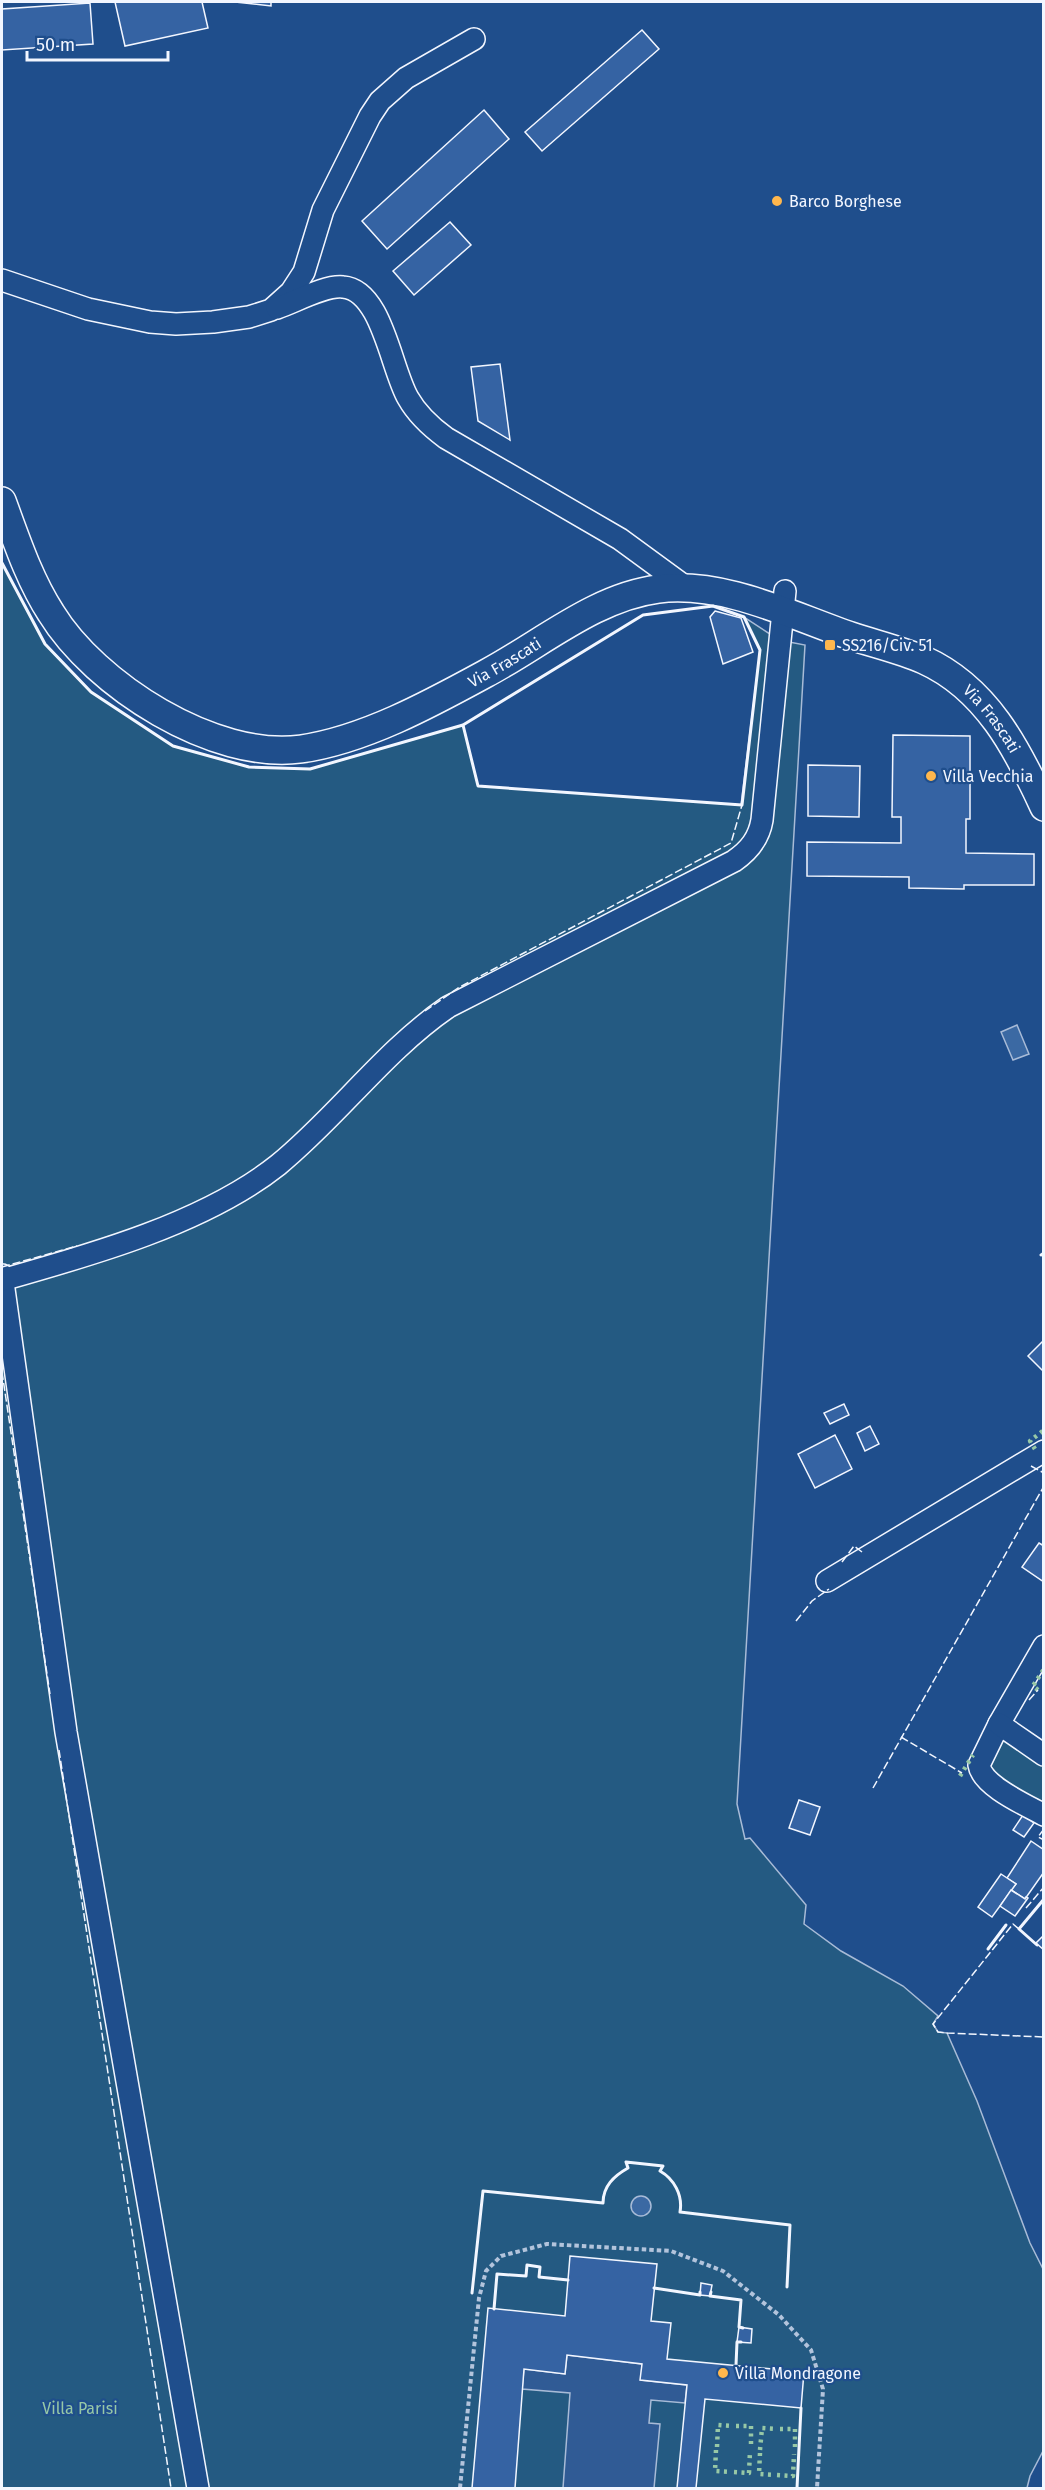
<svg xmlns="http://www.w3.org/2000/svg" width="1045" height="2490" font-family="'Fira Sans',sans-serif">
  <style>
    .green { fill: #245a82; stroke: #a8bbd7; stroke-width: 1.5 }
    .parking { fill: #305b95; stroke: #a8bbd7; stroke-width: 1.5 }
    .water { fill: #3b69a3; stroke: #a8bbd7; stroke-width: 1.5 }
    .building { fill: #3563a3; stroke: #f2f6ff; stroke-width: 1.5 }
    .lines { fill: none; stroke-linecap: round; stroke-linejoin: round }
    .minor-casing { stroke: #f2f6ff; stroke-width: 24 }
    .major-casing { stroke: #f2f6ff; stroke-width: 30 }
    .path { stroke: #b3c4dc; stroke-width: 4; stroke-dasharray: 4.5 3; stroke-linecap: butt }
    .minor { stroke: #1f4e8c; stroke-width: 21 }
    .major { stroke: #1f4e8c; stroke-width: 27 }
    .hedge { stroke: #97c8a6; stroke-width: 4.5; stroke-dasharray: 3 4.5; stroke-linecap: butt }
    .fence { stroke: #f2f6ff; stroke-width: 1.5; stroke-dasharray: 8 3; stroke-linecap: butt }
    .wall { stroke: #f2f6ff; stroke-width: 3 }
    .poi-dot { fill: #ffb74d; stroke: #1f4e8c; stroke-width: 2 }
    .labels { text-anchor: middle; stroke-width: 4.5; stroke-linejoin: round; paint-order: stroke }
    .poi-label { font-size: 16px; fill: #f2f6ff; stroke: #1f4e8c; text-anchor: start }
    .street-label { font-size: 16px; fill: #f2f6ff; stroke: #1f4e8c }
    .park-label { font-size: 16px; fill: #97c8a6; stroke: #1f4e8c }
  </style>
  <rect width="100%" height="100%" fill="#1f4e8c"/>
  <!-- green -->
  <g class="green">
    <polygon points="2,563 45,644 91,692 173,746 249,767 310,769 463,725 478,786 741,805 760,650 744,617 779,640 805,645 737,1804 745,1839 750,1838 806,1905 804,1924 841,1951 903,1986 938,2016 933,2024 938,2032 947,2033 977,2101 1030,2243 1043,2269 1043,2451 1030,2476 1027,2488 2,2488"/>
    <polygon points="1003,1733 1043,1760 1043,1808 989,1776 986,1765"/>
  </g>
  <!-- parking -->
  <polygon class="parking" points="567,2355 642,2364 641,2380 687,2385 685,2403 651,2400 649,2423 660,2424 654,2488 563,2488 570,2393 522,2389 524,2369 565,2374"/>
  <!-- water -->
  <g class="water">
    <polygon points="1017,1025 1029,1054 1013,1060 1001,1032"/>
    <circle cx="641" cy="2206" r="10"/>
  </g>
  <!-- building -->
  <g class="building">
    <polygon points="115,2 202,2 208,28 125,46"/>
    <polygon points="235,2 271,2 271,6"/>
    <polygon points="90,3 93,44 2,50 2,9"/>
    <polygon points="642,30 659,49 542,151 525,132"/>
    <polygon points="484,110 509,139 387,249 362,221"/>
    <polygon points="450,222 471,245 414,295 393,271"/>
    <polygon points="500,364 510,440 478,421 471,367"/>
    <polygon points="715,611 741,618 753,652 723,664 710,617"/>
    <polygon points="893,735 970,736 970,819 966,819 966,853 1034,854 1034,885 964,885 964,889 909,888 909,877 807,876 807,842 901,843 901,817 892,817"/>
    <polygon points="808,765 860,766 859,817 808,816"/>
    <polygon points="1044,1340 1044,1372 1028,1356"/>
    <polygon points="844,1404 849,1415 830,1424 824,1413"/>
    <polygon points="870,1426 879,1444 865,1451 857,1433"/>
    <polygon points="835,1435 852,1469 815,1488 798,1454"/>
    <polygon points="1039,1543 1044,1546 1044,1582 1022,1567"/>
    <polygon points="799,1800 820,1807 810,1835 789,1828"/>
    <polygon points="1023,1815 1034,1823 1024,1837 1013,1830"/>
    <polygon points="1031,1841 1044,1850 1044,1872 1025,1899 1011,1890 1016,1884 1007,1878"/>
    <polygon points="1001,1874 1016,1884 992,1917 978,1907"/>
    <polygon points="1011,1890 1025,1899 1026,1897 1028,1898 1015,1916 1000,1906"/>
    <polygon points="1044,1935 1044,1950 1036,1943"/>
    <polygon points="570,2256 657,2264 651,2321 671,2323 667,2359 804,2372 801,2408 705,2399 696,2488 677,2488 687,2385 640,2380 642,2364 567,2355 565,2374 524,2369 515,2488 472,2488 488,2308 565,2316"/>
    <polygon points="701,2283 712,2285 710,2296 700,2295"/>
    <polygon points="739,2327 752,2329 751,2343 737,2342"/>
  </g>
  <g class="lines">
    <!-- minor casing -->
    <g class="minor-casing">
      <g id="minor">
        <polyline points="2,280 88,309 150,322 176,324 213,322 249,317 271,310 291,292 304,272 323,210 370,116 380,101 406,78 474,39"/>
        <path d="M277 308C295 302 325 285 343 287 382 290 391 369 408 398 417 414 431 427 446 438L620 539 687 588"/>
        <polyline points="2,1275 66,1732 198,2488"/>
        <path d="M2 1280C91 1255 205 1223 278 1165 338 1116 384 1051 448 1007L734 861C750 850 759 838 762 820L785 591"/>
        <polyline points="827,1581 1044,1451"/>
        <path d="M1044 1646 999 1724 979 1765C982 1786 1026 1805 1044 1815"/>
        <polyline points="999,1724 1044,1755"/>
      </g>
    </g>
    <!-- major casing -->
    <g class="major-casing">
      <g id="major">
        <path id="s1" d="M2 501C16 539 29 579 51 613 95 685 214 761 301 749 364 740 430 704 485 674 540 645 595 597 658 589 724 581 790 615 851 636 875 644 901 650 924 660 986 688 1017 748 1044 807"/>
      </g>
    </g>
    <!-- path -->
    <polyline class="path" points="460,2488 479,2298 486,2271 501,2256 547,2244 671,2251 723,2271 779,2315 811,2350 823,2389 817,2488"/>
    <!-- minor -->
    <use href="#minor" class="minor"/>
    <!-- major -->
    <use href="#major" class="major"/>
    <!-- hedge -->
    <g class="hedge">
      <polyline points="1035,1449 1030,1441 1044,1430"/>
      <polyline points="1038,1690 1033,1686 1044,1669"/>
      <polyline points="960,1776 973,1755"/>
      <polyline points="736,2426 751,2426 751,2448"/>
      <polyline points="780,2429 795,2429 795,2451"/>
      <polyline points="717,2447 718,2425 733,2426"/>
      <polyline points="716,2450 715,2471 731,2472"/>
      <polyline points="760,2450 762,2428 777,2429"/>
      <polyline points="760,2453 759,2474 775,2475"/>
      <polyline points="734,2472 749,2473 750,2451"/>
      <polyline points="777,2475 793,2476 794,2454"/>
    </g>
    <!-- fence -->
    <g class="fence">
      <polyline points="425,1011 458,988 731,843 742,805"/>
      <polyline points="2,1267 77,1246"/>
      <polyline points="2,1372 50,1694"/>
      <polyline points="1031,1466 1044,1473"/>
      <polyline points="842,1562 854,1546 862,1552"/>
      <polyline points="796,1621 812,1601 829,1589"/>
      <polyline points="1029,1700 1038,1690"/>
      <polyline points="901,1737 962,1773"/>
      <polyline points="59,1750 171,2488"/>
      <polyline points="873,1788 1044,1486"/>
      <polyline points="1044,1829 1038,1837 1044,1840"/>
      <polyline points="1026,1908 1044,1887"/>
      <polyline points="1019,1929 1013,1924 933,2024 938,2032 947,2033 1044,2037"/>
    </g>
    <!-- wall -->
    <g class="wall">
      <polyline points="2,563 45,644 91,692 173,746 249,767 310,769 463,725 643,615 713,606 744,617 760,650 742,805 478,786 463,725"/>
      <polyline points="1041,1255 1044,1253"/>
      <polyline points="1037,1945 1019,1929 1044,1899"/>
      <polyline points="988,1949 1006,1925"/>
      <polyline points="654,2288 700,2295 700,2292"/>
      <polyline points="711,2292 710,2296 741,2300 739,2327 743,2328"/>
      <path d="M472 2293 483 2191 603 2203C603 2186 614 2176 628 2168L626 2162 663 2166 660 2171C674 2179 683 2195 680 2212L790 2225 787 2287"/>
      <polyline points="494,2309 497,2274 526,2276 527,2265 540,2267 539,2277 568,2280"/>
      <polyline points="736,2365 737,2342 741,2342"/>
      <polyline points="797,2488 801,2408"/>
    </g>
  </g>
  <!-- markers -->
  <g class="poi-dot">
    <circle cx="777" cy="201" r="6"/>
    <rect x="824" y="639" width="12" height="12" rx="3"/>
    <circle cx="931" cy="776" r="6"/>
    <circle cx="723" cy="2373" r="6"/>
  </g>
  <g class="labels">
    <!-- poi labels -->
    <g class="poi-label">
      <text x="789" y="207">Barco Borghese</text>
      <text x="842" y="651">SS216/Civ. 51</text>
      <text x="943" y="782">Villa Vecchia</text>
      <text x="735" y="2379">Villa Mondragone</text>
    </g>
    <!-- street labels -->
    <g class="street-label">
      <text dy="6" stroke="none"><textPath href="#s1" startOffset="642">Via Frascati</textPath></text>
      <text dy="6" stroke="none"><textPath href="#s1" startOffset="1182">Via Frascati</textPath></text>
    </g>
    <!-- park labels -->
    <g class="park-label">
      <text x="80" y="2414">Villa Parisi</text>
    </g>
  </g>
  <!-- border -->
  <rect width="1045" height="2490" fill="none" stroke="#f2f6ff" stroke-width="6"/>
  <!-- scale -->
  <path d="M27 51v9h141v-9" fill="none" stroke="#f2f6ff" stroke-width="3"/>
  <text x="36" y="51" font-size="18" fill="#f2f6ff" stroke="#1f4e8c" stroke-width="4.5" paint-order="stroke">50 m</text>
</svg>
